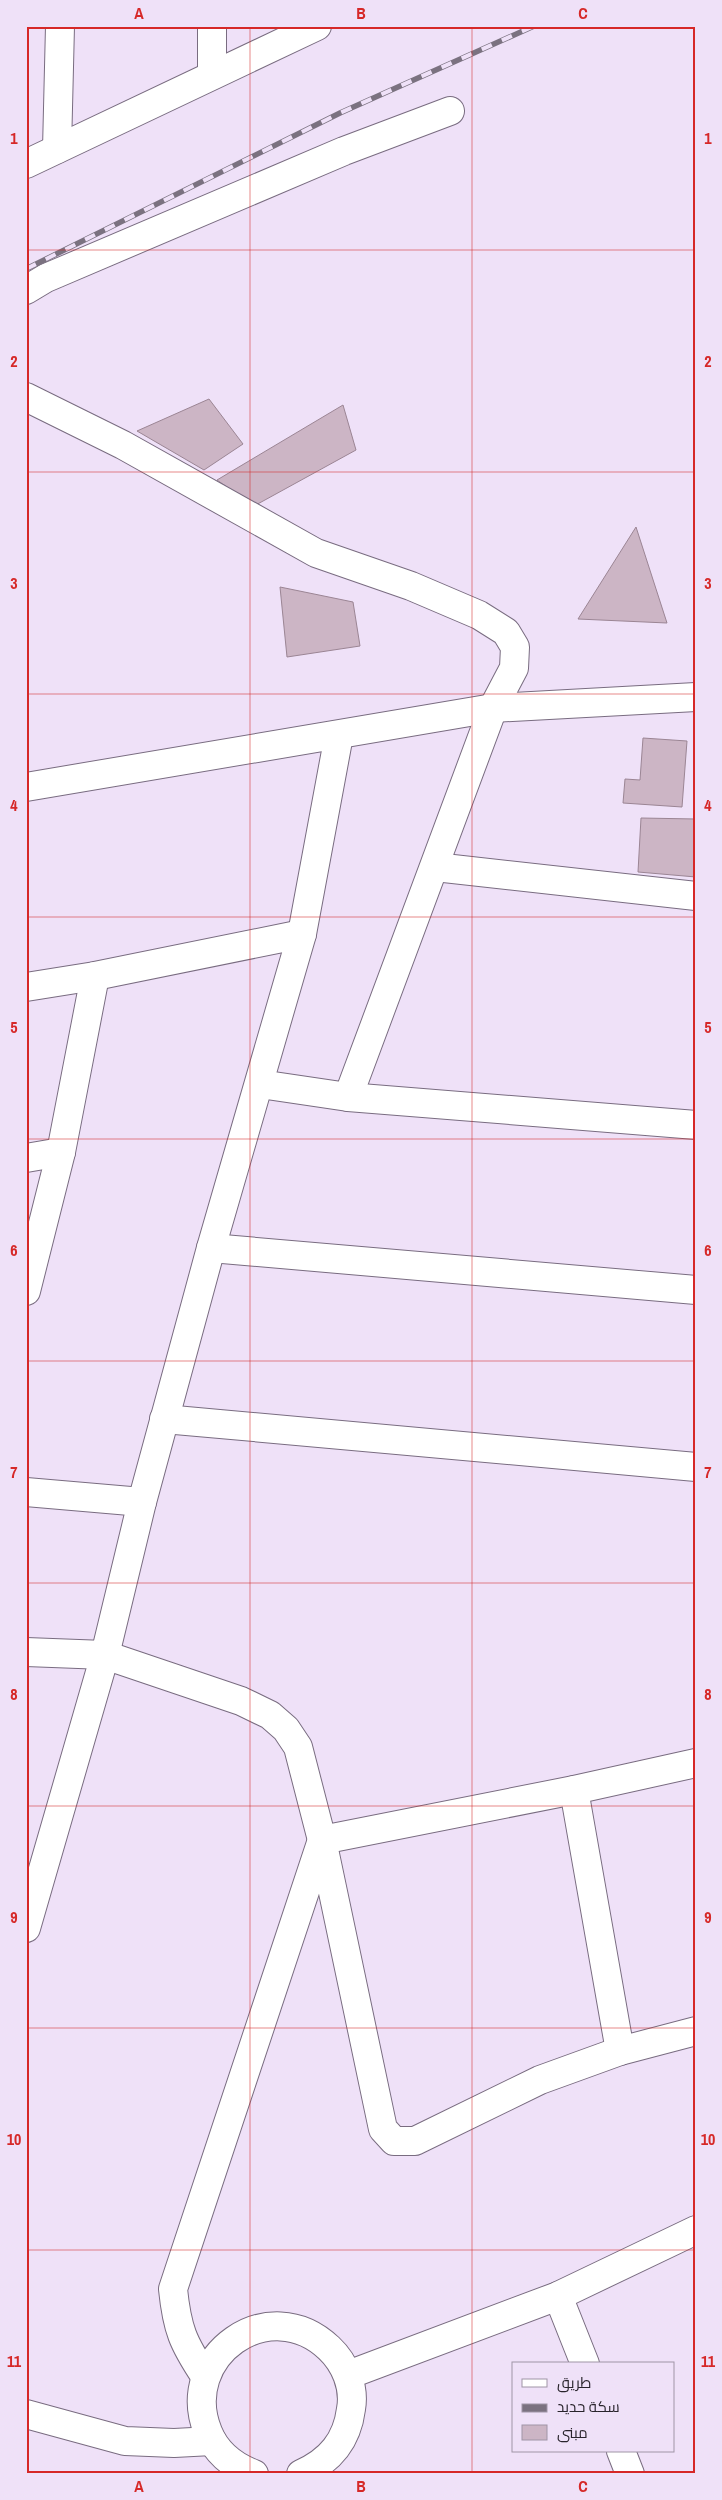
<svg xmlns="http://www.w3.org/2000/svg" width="722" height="2500" font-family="'Archivo Narrow',Cairo,sans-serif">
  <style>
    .building { fill: #ccb5c5; stroke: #9b8594 }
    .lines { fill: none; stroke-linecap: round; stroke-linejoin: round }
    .minor-casing { stroke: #796c80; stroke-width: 30 }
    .minor { stroke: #fff; stroke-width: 28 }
    .rail-casing { stroke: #7b7280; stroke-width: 5.5 }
    .rail { stroke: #efe1f8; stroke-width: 4; stroke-dasharray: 11; stroke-linecap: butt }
    .grid { fill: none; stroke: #d62828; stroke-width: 1; stroke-opacity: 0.55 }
    .neatline { fill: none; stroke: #d62828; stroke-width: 2 }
    .grid-label { font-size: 16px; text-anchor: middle; font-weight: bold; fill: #d62828 }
  </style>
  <rect width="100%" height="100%" fill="#efe1f8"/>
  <!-- building -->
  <g class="building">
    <polygon points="209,399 243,444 204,470 137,431"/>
    <polygon points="343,405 356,450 254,506 217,480"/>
    <polygon points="636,527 667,623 578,619"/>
    <polygon points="280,587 353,602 360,646 287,657"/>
    <polygon points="643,738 687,741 682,807 623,803 625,779 640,780"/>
    <polygon points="641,818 696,819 696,877 638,872"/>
  </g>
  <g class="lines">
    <!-- minor casing -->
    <g class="minor-casing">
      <g id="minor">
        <polyline points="212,75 212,26"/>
        <polyline points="57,149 60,26"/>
        <polyline points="26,164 317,26"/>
        <polyline points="26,290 46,278 344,151 450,111"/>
        <polyline points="26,397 123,445 316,553 411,586 479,615 506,632 515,647 514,668 493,708 348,1097"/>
        <polyline points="26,787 493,708 696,697"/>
        <polyline points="435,867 696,896"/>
        <polyline points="26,987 95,976 302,934"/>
        <polyline points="260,1084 348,1097 696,1125"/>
        <polyline points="26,1158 61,1152"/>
        <polyline points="211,1248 696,1290"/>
        <polyline points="26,1291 61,1152 95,976"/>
        <polyline points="164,1419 696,1467"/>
        <polyline points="26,1492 142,1502"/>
        <polyline points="26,1652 105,1655 241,1701 270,1715 286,1729 298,1747 322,1840 383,2129 394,2141 415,2141 540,2080 620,2051 696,2031"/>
        <polyline points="574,1790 620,2051"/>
        <polyline points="26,1928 105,1655 142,1502 211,1248 302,934 339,735"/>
        <polyline points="558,2296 585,2364"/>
        <polyline points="348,2375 558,2296 696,2230"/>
        <path d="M205 2376C183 2343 177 2329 173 2289L322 1840 574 1790 696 1763"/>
        <polyline points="26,2414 125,2441 174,2443 212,2441"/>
        <polyline points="621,2451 630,2474"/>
        <path d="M254 2474C233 2466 216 2452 208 2432 177 2356 269 2291 329 2348 345 2363 355 2387 351 2409 347 2441 330 2461 301 2474"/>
      </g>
    </g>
    <!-- minor -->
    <use href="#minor" class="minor"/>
    <!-- rail casing -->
    <g class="rail-casing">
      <polyline id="rail" points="26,269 340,113 534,26"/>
    </g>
    <!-- rail -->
    <use href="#rail" class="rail"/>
  </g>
  <!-- grid -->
  <path class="grid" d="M250 26V2474M472 26V2474M26 250H696M26 472H696M26 694H696M26 917H696M26 1139H696M26 1361H696M26 1583H696M26 1806H696M26 2028H696M26 2250H696"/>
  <!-- border -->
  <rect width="722" height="2500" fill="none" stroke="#efe1f8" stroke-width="55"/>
  <!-- legend -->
  <rect x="512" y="2362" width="162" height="90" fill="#efe1f8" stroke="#a095a6"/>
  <rect x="522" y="2379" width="25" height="8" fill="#ffffff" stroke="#a095a6"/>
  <text x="557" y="2388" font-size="15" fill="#29242c">طريق</text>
  <rect x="522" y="2404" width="25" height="8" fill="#7b7280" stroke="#a095a6"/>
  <text x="557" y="2412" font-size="15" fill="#29242c">سكة حديد</text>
  <rect x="522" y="2425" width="25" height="15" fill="#ccb5c5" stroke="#a095a6"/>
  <text x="557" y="2438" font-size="15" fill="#29242c">مبنى</text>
  <rect x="28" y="28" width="666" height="2444" class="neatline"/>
  <g class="grid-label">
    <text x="139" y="19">A</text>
    <text x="361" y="19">B</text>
    <text x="583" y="19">C</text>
    <text x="14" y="144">1</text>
    <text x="708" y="144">1</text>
    <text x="14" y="367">2</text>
    <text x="708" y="367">2</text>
    <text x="14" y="589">3</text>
    <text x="708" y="589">3</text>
    <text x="14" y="811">4</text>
    <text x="708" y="811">4</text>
    <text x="14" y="1033">5</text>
    <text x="708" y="1033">5</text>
    <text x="14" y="1256">6</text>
    <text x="708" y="1256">6</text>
    <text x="14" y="1478">7</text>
    <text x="708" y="1478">7</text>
    <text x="14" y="1700">8</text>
    <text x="708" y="1700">8</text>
    <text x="14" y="1923">9</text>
    <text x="708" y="1923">9</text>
    <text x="14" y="2145">10</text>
    <text x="708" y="2145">10</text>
    <text x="14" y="2367">11</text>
    <text x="708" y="2367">11</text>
    <text x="139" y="2492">A</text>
    <text x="361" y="2492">B</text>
    <text x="583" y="2492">C</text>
  </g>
</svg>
